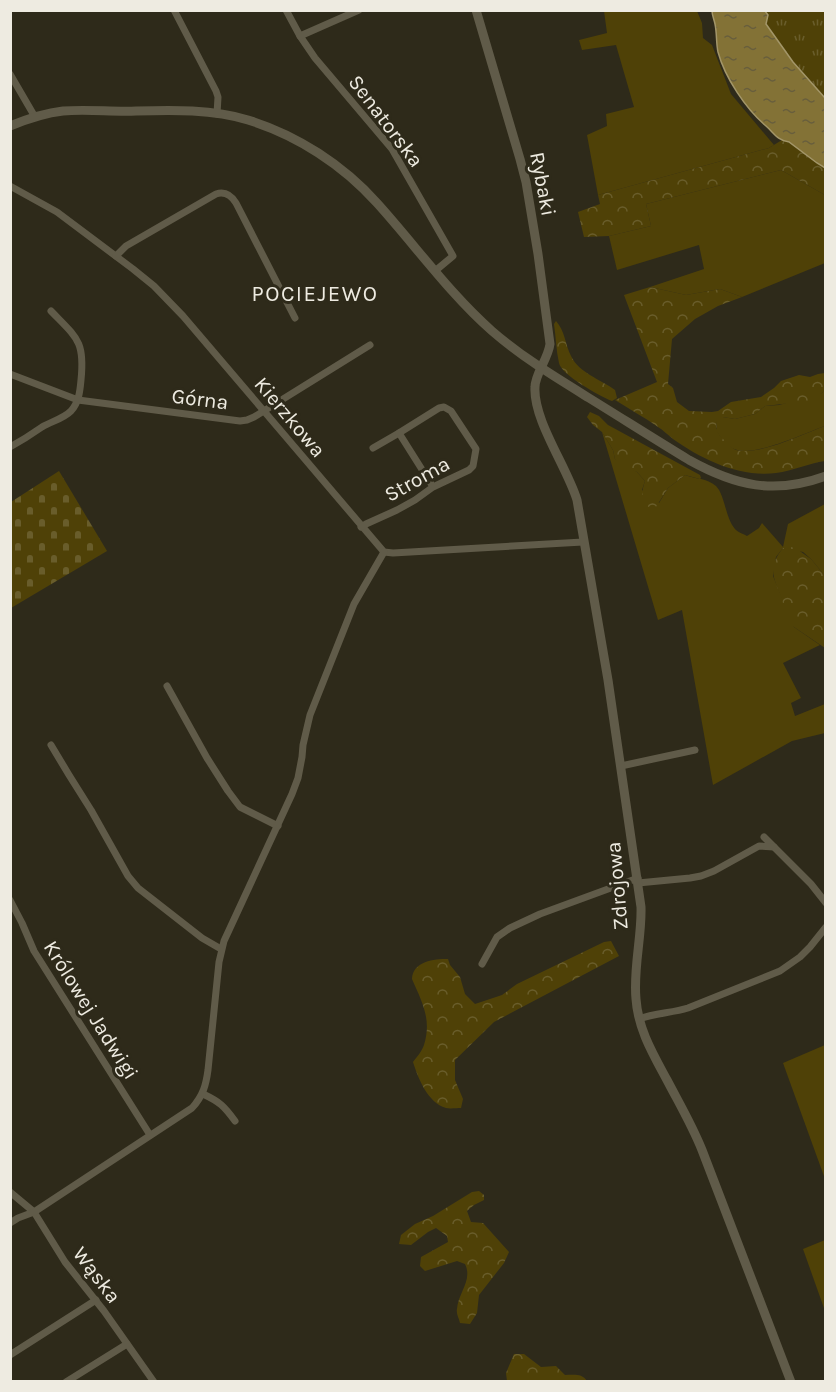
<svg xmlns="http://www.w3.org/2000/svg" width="836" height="1392" font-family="Karla,sans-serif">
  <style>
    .green { fill: #4f4107 }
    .forest { fill: url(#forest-crowns) }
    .cemetery { fill: url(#cemetery-stones) }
    .park { fill: url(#park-tufts) }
    .water { fill: url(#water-ripples); stroke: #a39669; stroke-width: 1.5 }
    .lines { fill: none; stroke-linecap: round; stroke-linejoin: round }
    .street { stroke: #605b49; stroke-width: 7 }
    .secondary { stroke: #605b49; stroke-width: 9 }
    .labels { text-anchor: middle; stroke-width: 6; stroke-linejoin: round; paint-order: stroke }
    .street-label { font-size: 21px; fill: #eeebe1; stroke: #2e2a1a }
    .neighbourhood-label { font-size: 22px; letter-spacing: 1.5px; fill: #eeebe1; stroke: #2e2a1a }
  </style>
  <defs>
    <pattern id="forest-crowns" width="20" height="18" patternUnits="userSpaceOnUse" patternTransform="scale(1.5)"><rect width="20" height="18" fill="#4f4107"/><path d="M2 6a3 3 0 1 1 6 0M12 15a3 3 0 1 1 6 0" fill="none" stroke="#695d2b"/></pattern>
    <pattern id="cemetery-stones" width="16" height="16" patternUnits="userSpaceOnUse" patternTransform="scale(1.5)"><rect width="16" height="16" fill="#4f4107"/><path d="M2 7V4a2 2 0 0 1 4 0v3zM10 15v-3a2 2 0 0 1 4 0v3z" fill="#695d2b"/></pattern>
    <pattern id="park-tufts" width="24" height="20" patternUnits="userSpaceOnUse" patternTransform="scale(1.5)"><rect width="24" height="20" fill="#4f4107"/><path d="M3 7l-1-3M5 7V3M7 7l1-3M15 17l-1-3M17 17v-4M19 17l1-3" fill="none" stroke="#695d2b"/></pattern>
    <pattern id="water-ripples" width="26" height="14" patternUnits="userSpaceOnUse" patternTransform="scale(1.5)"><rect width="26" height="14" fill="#837236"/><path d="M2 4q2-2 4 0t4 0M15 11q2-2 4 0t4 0" fill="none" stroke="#685e3c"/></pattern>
  </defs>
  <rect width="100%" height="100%" fill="#2e2a1a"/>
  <!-- green -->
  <g class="green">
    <polygon points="604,11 697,11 702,23 703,38 712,45 731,94 774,145 769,148 598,195 587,135 607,126 606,114 634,107 616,45 582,50 579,40 607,33"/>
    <polygon points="781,170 825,195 825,263 742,297 720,289 686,295 650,287 704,269 699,245 617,270 609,236 651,226 646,204"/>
    <path d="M825 389V426C805 433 753 458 734 449 727 446 721 438 717 432L716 421 717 417H723L735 419 755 414 765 406 779 405 822 393Z"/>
    <path d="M602 432 613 450 615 459 637 472 645 481 642 490 659 503 668 488 685 475C695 479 707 478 716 486 725 495 725 517 735 529 737 532 744 534 747 536L759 528 762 523 783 547 788 524 825 504V576L811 559 803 552 783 548 776 557 773 576 794 627 820 645 783 663 801 698 791 703 795 716 825 704V733L792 741 713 785 682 610 658 620Z"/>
    <polygon points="825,1045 825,1179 783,1063"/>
    <polygon points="825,1240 826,1240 825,1311 803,1249"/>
  </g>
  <!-- forest -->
  <g class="forest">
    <path d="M782 140C798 144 811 160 825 168V195L781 170 646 204 651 226 609 236 584 237 578 212 600 204 598 195 769 148Z"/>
    <path d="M650 287 686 295 720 289 742 297 718 306 695 319 672 339 668 384 673 388 677 402 689 411 712 412 718 411 731 402 761 397 774 388 781 381 799 375 810 377 818 374 825 373V389L822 393 808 401 765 406 755 414 735 419 723 417H718C715 425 716 432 722 438 726 442 731 448 736 450 759 456 803 434 825 426V461C809 463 793 471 776 473 740 478 701 459 673 439 668 435 663 430 658 427 644 417 629 409 615 400L657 382 624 295Z"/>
    <path d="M556 321C565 331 565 344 571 356 579 373 600 379 615 390L617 398 612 401C600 396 561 375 559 363 556 350 556 337 554 324Z"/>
    <path d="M590 412 599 416 608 425 700 475 701 478 700 479 685 475 668 488 654 510C640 504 641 493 645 481L637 472 621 466 615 459 613 450 602 432 593 425 587 417Z"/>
    <path d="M794 547 811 559 825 576V648L794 627 785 617C785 588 760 576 783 548Z"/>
    <path d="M611 941 619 956 494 1022 455 1060V1080L463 1099 461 1108C457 1108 450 1109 446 1108 428 1103 418 1078 413 1062 417 1057 422 1051 424 1045 432 1019 422 1002 412 979 413 961 434 959 448 959L450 965 460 977 465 994 475 1004 502 995 517 984 604 942Z"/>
    <path d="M479 1191 484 1195V1200L474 1205 467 1211 471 1222 483 1223 509 1252 504 1263 479 1295 477 1313 470 1324 460 1323C459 1318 456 1314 457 1309 458 1293 473 1280 465 1264L457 1261 425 1271 420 1266 421 1257 448 1242 447 1236 436 1228 428 1232 411 1245 399 1244 401 1235 415 1224 433 1216 472 1192Z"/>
    <path d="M514 1354H524L541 1367 556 1366 565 1375C573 1375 582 1373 587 1381H507L506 1373Z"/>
  </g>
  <!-- cemetery -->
  <polygon class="cemetery" points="59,471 107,551 11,608 11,502"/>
  <!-- park -->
  <polygon class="park" points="729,11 825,11 825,141"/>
  <!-- water -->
  <path class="water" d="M712 11H765L768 15 766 24 793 62 825 98V168L817 163 789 142C778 141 774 133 766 126 746 109 725 78 718 52 716 43 717 33 715 24 714 19 712 15 712 11Z"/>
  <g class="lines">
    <!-- street -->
    <g class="street">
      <polyline points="174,10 216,91 218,97 217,114"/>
      <polyline points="286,10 300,36 315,58 392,149 453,256 435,271"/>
      <polyline points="300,36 359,10"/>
      <polyline points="10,74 35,117"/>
      <polyline points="10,186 57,212 133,269 154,286 183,316 384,552 393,553 583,542"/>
      <path d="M116 256 126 246 216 194C225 191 231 195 236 203L295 318"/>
      <polyline points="10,374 78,400 240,421 247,420 254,417 370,345"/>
      <path d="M10 447C21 441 32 434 42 427 52 421 63 419 71 411 79 402 80 391 81 380 85 341 77 338 51 311"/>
      <polyline points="373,448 399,433"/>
      <polyline points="361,527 366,524 397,510 415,500 433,487 469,470 473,466 476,449 451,411 444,407 439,408 399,433 433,487"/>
      <polyline points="167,686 207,758 228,791 240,807 278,826"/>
      <polyline points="51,745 69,775 91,810 128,876 138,888 202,938 221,949"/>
      <polyline points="621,766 695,750"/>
      <polyline points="764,837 774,847"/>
      <polyline points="638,883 690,878 701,876 714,871 759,846 774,847 811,884 826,903"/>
      <polyline points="10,900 22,923 34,951 150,1135"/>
      <polyline points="482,964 497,937 510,928 540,914 638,878"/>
      <path d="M639 1019C655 1013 672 1013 688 1008L780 971 800 957 810 947 826 927"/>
      <path d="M203 1094C220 1102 224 1106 235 1121"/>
      <polyline points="10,1192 34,1212 65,1262 104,1311 154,1382"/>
      <path d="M10 1223 18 1218 34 1212 192 1108C203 1096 206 1085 208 1070L219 962 224 941 292 794 298 778 302 757 303 745 310 715 354 604 384 552"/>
      <polyline points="10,1355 96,1300"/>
      <polyline points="66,1382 127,1344"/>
    </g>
    <!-- secondary -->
    <g class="secondary">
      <path d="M476 10 520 159 526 182 538 254 550 344C548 359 535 374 535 387 533 420 567 467 577 500L608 680 641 907C642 937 633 968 636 999 638 1029 653 1054 667 1080 679 1103 692 1125 702 1150L791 1382"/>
      <path d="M10 126C27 119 45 113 63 111 87 109 112 112 136 111 172 110 213 109 248 120 297 135 343 165 377 203 415 245 449 293 492 331 522 357 555 377 589 398 623 419 656 440 689 460 736 486 774 495 826 476"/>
    </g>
  </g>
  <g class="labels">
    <!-- street labels -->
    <g class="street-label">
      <text transform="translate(386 121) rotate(53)" y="7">Senatorska</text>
      <text transform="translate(543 184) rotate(79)" y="7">Rybaki</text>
      <text transform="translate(200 399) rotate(7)" y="7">Górna</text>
      <text transform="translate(290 417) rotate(50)" y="7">Kierzkowa</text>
      <text transform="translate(417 479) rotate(-29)" y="7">Stroma</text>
      <text transform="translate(617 886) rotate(-95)" y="7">Zdrojowa</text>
      <text transform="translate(91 1010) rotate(58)" y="7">Królowej Jadwigi</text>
      <text transform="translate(97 1275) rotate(53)" y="7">Wąska</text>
    </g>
    <!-- neighbourhood labels -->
    <g class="neighbourhood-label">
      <text x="315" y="301">POCIEJEWO</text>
    </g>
  </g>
  <!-- border -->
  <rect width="836" height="1392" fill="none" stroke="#eeebe1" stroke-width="24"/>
</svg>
